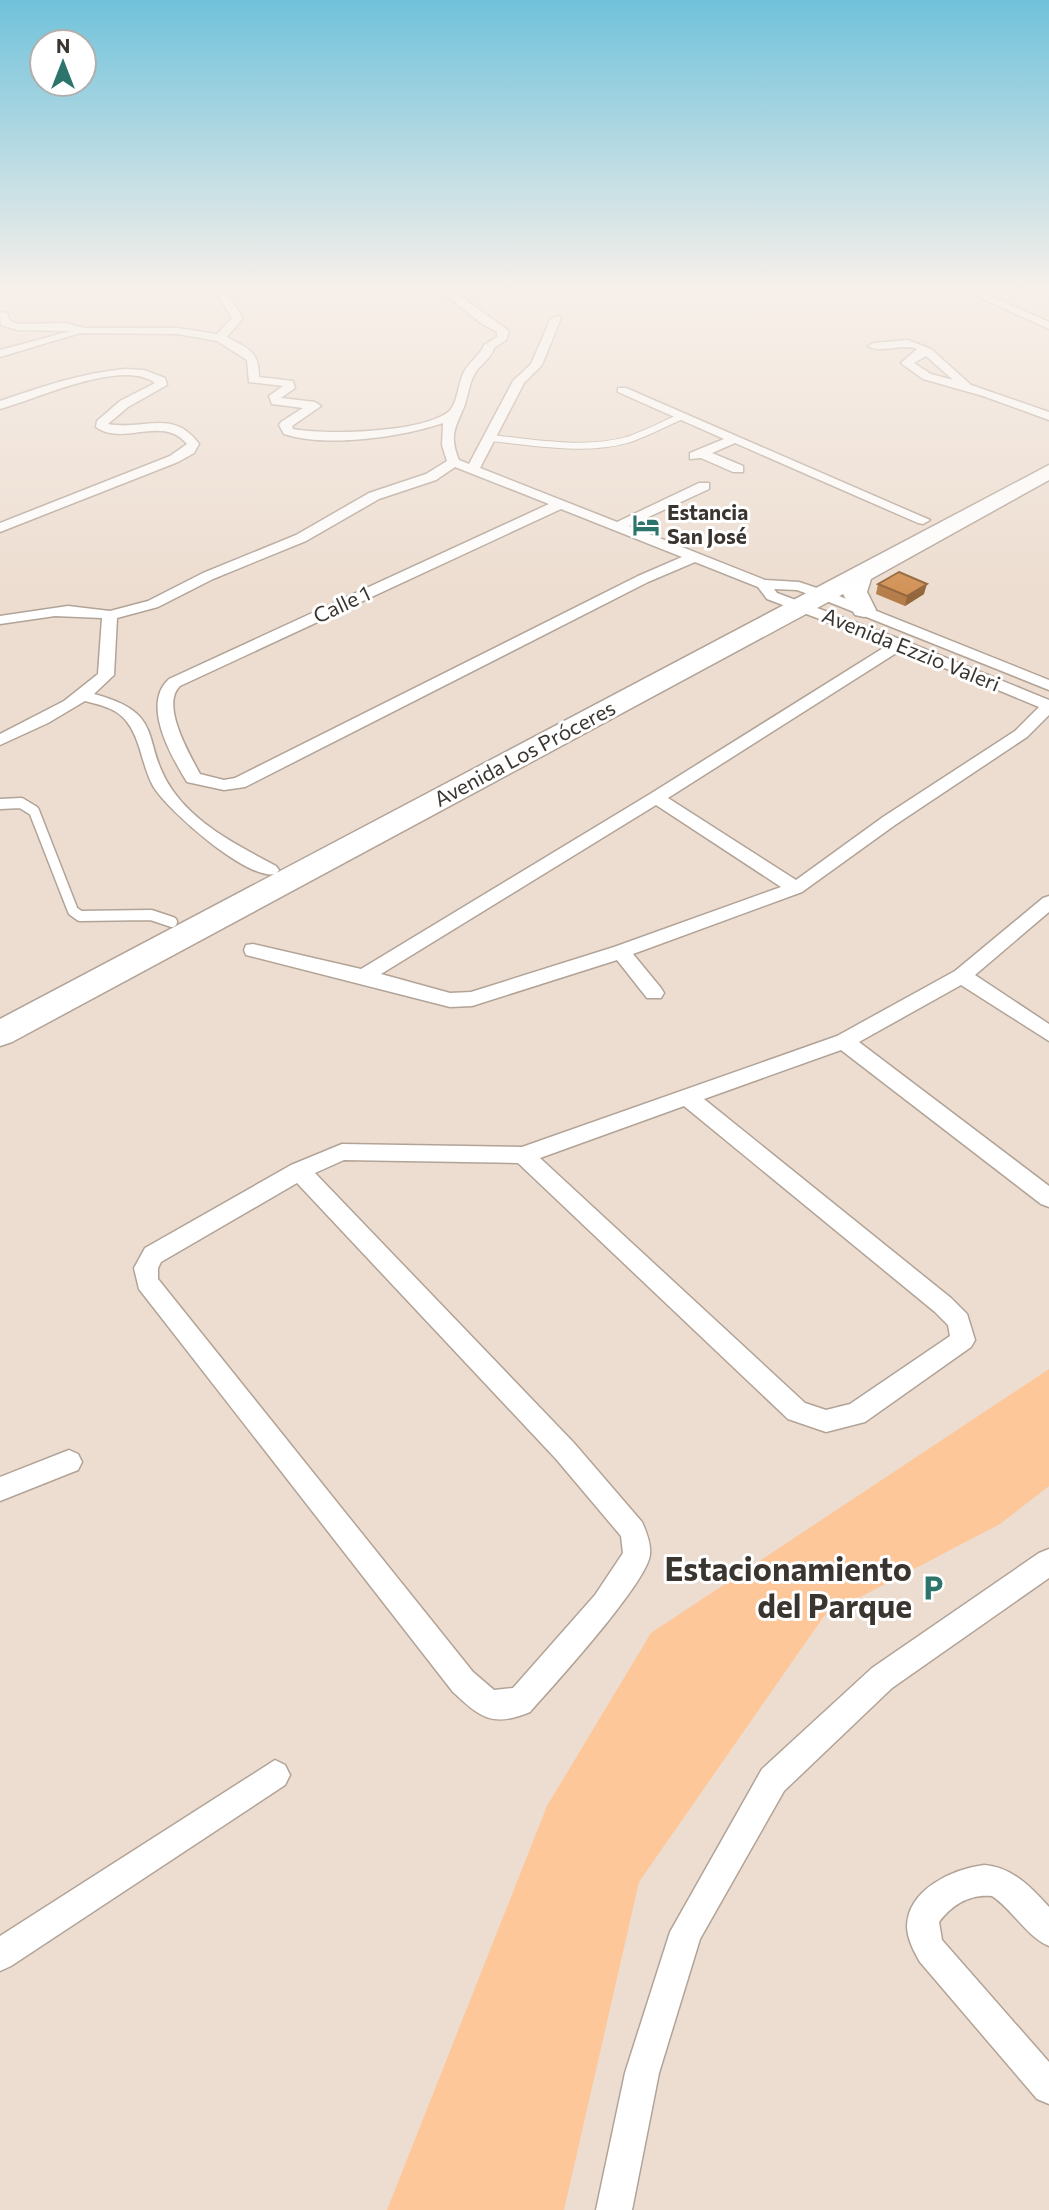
<svg xmlns="http://www.w3.org/2000/svg" width="1049" height="2210" font-family="Commissioner,sans-serif">
  <style>
    .green { fill: #fdc799 }
    .lines { fill: none; stroke-linecap: round; stroke-linejoin: round }
    .service-far1-casing { stroke: #b2a397; stroke-width: 8 }
    .service-casing { stroke: #b2a397; stroke-width: 13 }
    .minor-casing { stroke: #b2a397; stroke-width: 3 }
    .trunk-casing { stroke: #b2a397; stroke-width: 3 }
    .service-far1 { stroke: #fff; stroke-width: 6 }
    .service { stroke: #fff; stroke-width: 10 }
    .minor { fill: #fff; fill-rule: evenodd }
    .trunk { fill: #fff; fill-rule: evenodd }
    .wall { fill: #b57d49 }
    .shaded-wall { fill: #93663c }
    .building { fill: #d29155; stroke: #93663c; stroke-width: 2 }
    .labels { text-anchor: middle; stroke-width: 6; stroke-linejoin: round; paint-order: stroke }
    .far-poi-label { font-size: 21px; font-weight: bold; fill: #3b3530; stroke: #fff; text-anchor: start }
    .far-street-label { font-size: 21px; fill: #3b3530; stroke: #fff }
    .near-poi-label { font-size: 32px; font-weight: bold; fill: #3b3530; stroke: #fff; text-anchor: end }
  </style>
  <rect width="100%" height="100%" fill="#edddd0"/>
  <!-- green -->
  <polygon class="green" points="1049,1369 1049,1486 1000,1524 824,1616 639,1882 564,2210 387,2210 547,1806 651,1633"/>
  <g class="lines">
    <!-- service-far1 casing -->
    <g class="service-far1-casing">
      <path id="service-far1" d="M490 438C534 442 583 452 627 440 646 434 664 424 682 416"/>
    </g>
    <!-- service casing -->
    <g class="service-casing">
      <polyline id="service" points="0,804 21,803 34,811 73,911 80,916 151,915 172,922"/>
    </g>
    <!-- minor casing -->
    <g class="minor-casing">
      <g id="minor">
        <path d="M199 287C228 287 228 295 243 318L227 337C248 349 259 350 259 377L293 381 295 388 281 398 315 402 321 406 292 426 293 429C327 435 417 433 447 413 457 407 458 385 463 374 468 362 480 356 484 345L497 337V332L482 324 436 287H448L509 331 506 340 494 348C491 359 479 365 474 375 469 384 468 396 464 407 455 428 449 436 459 460L469 464 513 381 531 364 551 318 560 316 561 318 542 365 524 383 480 468 617 522 699 483H709V489L629 526 765 580 799 582 829 592 1049 680V690L819 598 797 590 774 589 777 593 905 641 1049 700V715L1027 737 895 825 802 892 633 954 661 988 664 993 661 998H647L617 960 472 1006 450 1007 246 955 244 950 246 945 253 944 361 969 650 794 888 645 767 599 758 587 695 562 648 582 245 787 224 790 187 782C171 756 141 704 169 679L549 504 455 467 436 480 379 499 306 541 213 579 158 607 117 618 114 675 94 694C169 714 139 743 173 791 198 826 239 846 276 866L279 870 276 874C248 881 168 811 153 786 142 766 141 740 127 722 117 708 100 705 85 701L48 723 0 745V734L64 701 98 674 102 618 55 616 0 624V616L68 606 110 611 148 601 203 573 296 535 369 493 426 474 447 461 442 445 443 423C402 437 326 448 284 434L279 425 281 422 303 408 272 404 269 396 283 386 249 382 247 360 217 341 177 334 80 333 0 357V350L71 331 17 330 1 325 0 312 7 313 10 321 18 324 65 323 84 328H177L217 334 232 318 217 294ZM561 509 682 557 638 576 235 778 224 780 200 774C190 755 160 705 180 686ZM901 650 1039 707 1015 731 883 817 796 880 668 798ZM656 805 781 887 614 947 471 992 450 993 381 974Z"/>
        <polygon points="957,287 971,287 1049,322 1049,329"/>
        <path d="M908 340 931 349 971 385 1049 412V420L983 396 923 379 901 363 917 349C902 343 881 354 868 346L874 343ZM926 356 953 380 931 374 914 363Z"/>
        <path d="M125 369 144 370 165 378 167 385 128 407 108 424C143 431 173 408 199 444L194 453 178 462 0 532V523L170 456 187 444C163 414 123 447 96 427L97 421 120 401 155 383C122 358 37 399 0 409V401C41 387 81 373 125 369Z"/>
        <polygon points="618,388 626,388 930,520 923,524 918,523 735,443 712,453 743,466 743,472 733,472 701,458 690,459 690,453 724,439 618,392"/>
        <path d="M1049 896V912L975 975 1049 1024V1041L961 985 859 1042 1049 1186V1207L1041 1204 841 1050 704 1099 951 1298 967 1314 975 1340 971 1347 865 1422 826 1432 788 1419 518 1163 344 1160 315 1173 574 1443 642 1522C646 1531 651 1543 650 1554 649 1581 552 1687 530 1712 492 1728 480 1717 453 1692L139 1289 134 1268 145 1248 291 1165 342 1144 522 1147 837 1036 955 971 1043 898ZM684 1106 935 1312 948 1325 950 1336 850 1404 826 1410 805 1403 540 1158ZM297 1183 556 1459 621 1536 623 1553 595 1595 513 1688 494 1690 473 1672 158 1279V1268L161 1262Z"/>
        <polygon points="69,1450 78,1454 82,1462 78,1470 0,1501 0,1477"/>
        <polygon points="1049,1549 1049,1578 892,1688 784,1791 700,1939 659,2073 632,2210 596,2210 625,2073 670,1932 762,1769 872,1668 1039,1553"/>
        <polygon points="275,1760 285,1765 290,1775 285,1785 11,1966 0,1971 0,1936"/>
        <path d="M984 1865C1012 1867 1031 1887 1049 1907V1946C1026 1936 1013 1910 992 1896 969 1894 952 1905 939 1922L942 1940 1049 2062V2104L1037 2099 920 1962C914 1952 907 1938 907 1926 908 1889 953 1869 984 1865Z"/>
      </g>
    </g>
    <!-- trunk casing -->
    <g class="trunk-casing">
      <polygon id="trunk" points="1049,465 1049,480 871,579 867,592 876,610 873,615 864,617 855,615 843,594 12,1042 0,1046 0,1019"/>
    </g>
    <!-- service-far1 -->
    <use href="#service-far1" class="service-far1"/>
    <!-- service -->
    <use href="#service" class="service"/>
    <!-- minor -->
    <use href="#minor" class="minor"/>
    <!-- trunk -->
    <use href="#trunk" class="trunk"/>
  </g>
  <!-- wall -->
  <polygon class="wall" points="878,584 924,594 905,606 876,594"/>
  <!-- shaded-wall -->
  <polygon class="shaded-wall" points="927,584 924,594 905,606 907,596"/>
  <!-- building -->
  <polygon class="building" points="899,572 927,584 907,596 878,584"/>
  <!-- sky -->
  <linearGradient id="sky" x2="0" y2="1"><stop stop-color="#70c2db"/><stop offset="0.48" stop-color="#f7f0ea"/><stop offset="1" stop-color="#f7f0ea" stop-opacity="0"/></linearGradient>
  <rect width="1049" height="597" fill="url(#sky)"/>
  <!-- icons -->
  <defs>
    <g id="hotel-bare" transform="scale(2.1)"><path d="M-6-4.5h1.5V1H6V5H4.5V3h-9V5H-6ZM-4 0a1.8 1.8 0 1 1 3.6 0ZM.5 0V-2.5h3Q6-2.5 6 0Z" fill="#2c746c" stroke="#fff" stroke-width="2.5" paint-order="stroke"/></g>
    <g id="parking-bare" transform="scale(2.1)"><path d="M-3.5-5.5H1a3.5 3.5 0 0 1 0 7H-1V5.5H-3.5ZM-1-3.4V-.6H.8a1.4 1.4 0 0 0 0-2.8Z" fill="#2c746c" stroke="#fff" stroke-width="2.5" paint-order="stroke"/></g>
  </defs>
  <g fill-rule="evenodd">
    <use href="#hotel-bare" x="646" y="525"/>
    <use href="#parking-bare" x="933" y="1588"/>
  </g>
  <g class="labels">
    <!-- far-poi labels -->
    <g class="far-poi-label">
      <text x="667" y="520">Estancia<tspan x="667" dy="24">San José</tspan></text>
    </g>
    <!-- far-street labels -->
    <g class="far-street-label">
      <text transform="translate(342 605) rotate(-25)" y="7">Calle 1</text>
      <text transform="translate(911 650) rotate(22)" y="7">Avenida Ezzio Valeri</text>
      <text transform="translate(525 754) rotate(-28)" y="7">Avenida Los Próceres</text>
    </g>
    <!-- near-poi labels -->
    <g class="near-poi-label">
      <text x="912" y="1581">Estacionamiento<tspan x="912" dy="37">del Parque</tspan></text>
    </g>
  </g>
  <!-- north arrow -->
  <g transform="translate(63 63)"><circle r="33" fill="#ffffff" stroke="#b1aeac" stroke-width="2"/>
  <path d="M0-5L12 26L0 18L-12 26Z" fill="#2c746c"/>
  <text y="-10" font-size="19" font-weight="bold" text-anchor="middle" fill="#3b3530">N</text>
  </g>
</svg>
